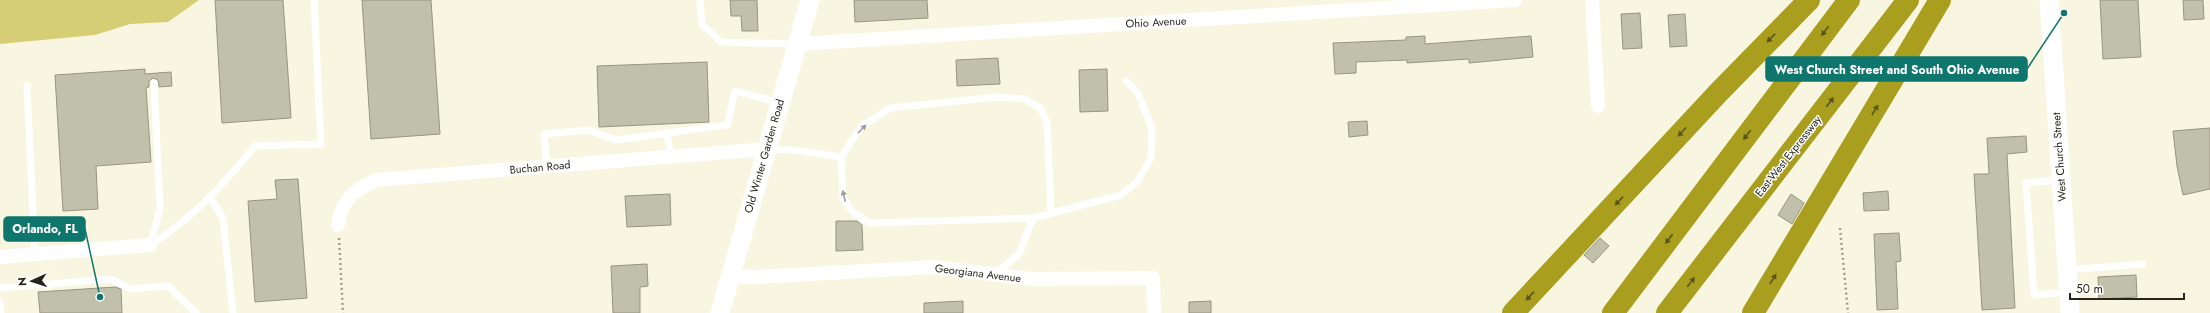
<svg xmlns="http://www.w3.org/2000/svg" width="2210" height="313" font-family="Jost,sans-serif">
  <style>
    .green { fill: #d6ce75 }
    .building { fill: #c1c0aa; stroke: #969580 }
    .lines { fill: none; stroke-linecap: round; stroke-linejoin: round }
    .path { stroke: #a09e8e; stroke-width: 2.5; stroke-dasharray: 2 3; stroke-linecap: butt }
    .lane { stroke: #fff; stroke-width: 7 }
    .street { stroke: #fff; stroke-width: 14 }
    .secondary { stroke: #fff; stroke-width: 19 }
    .highway { stroke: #a99e1e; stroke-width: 22 }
    .oneway { fill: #5a551d }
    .oneway2 { fill: #9d9d99 }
    .labels { text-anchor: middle; stroke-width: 3; stroke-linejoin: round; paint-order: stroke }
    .street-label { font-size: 11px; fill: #26251d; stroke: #fff }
    .leader { fill: none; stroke: #0f766e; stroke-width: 1.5 }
    .callout-dot { fill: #0f766e; stroke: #fff; stroke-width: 1.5 }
    .callout { fill: #0f766e; stroke: #0f766e; stroke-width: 1.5 }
    .callout-label { font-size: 12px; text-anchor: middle; font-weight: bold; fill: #fff }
  </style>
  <rect width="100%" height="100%" fill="#f8f6e0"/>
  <!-- green -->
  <polygon class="green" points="0,0 199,0 168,22 130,24 95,35 0,44"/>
  <!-- building -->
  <g class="building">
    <polygon points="215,0 283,0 291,118 222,123"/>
    <polygon points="362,0 431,0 440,134 371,139"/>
    <polygon points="730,0 757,0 758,31 742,31 741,16 731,16"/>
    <polygon points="854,0 927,0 928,18 855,22"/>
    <polygon points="2100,0 2138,0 2141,57 2103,59"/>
    <polygon points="2183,0 2203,0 2204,19 2184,20"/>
    <polygon points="1640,13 1642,48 1623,49 1621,14"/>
    <polygon points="1685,14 1687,46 1670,47 1668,15"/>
    <polygon points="1425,36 1425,44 1531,36 1533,57 1469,63 1469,59 1407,63 1407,60 1356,62 1356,73 1335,74 1333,43 1406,40 1406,37"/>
    <polygon points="998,58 1000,84 957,86 956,60"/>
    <polygon points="707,62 709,122 599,127 597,66"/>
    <polygon points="145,69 145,74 171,72 172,86 159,87 158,80 153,78 149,81 149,87 146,88 151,162 96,166 98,209 63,211 55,75"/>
    <polygon points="1107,69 1108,111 1080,112 1079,70"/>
    <polygon points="1367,121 1368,135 1349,137 1348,122"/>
    <polygon points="2210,128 2210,189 2183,195 2177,166 2173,131"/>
    <polygon points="2026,136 2027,152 2007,154 2015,308 1982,310 1974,174 1989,174 1987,138"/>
    <polygon points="298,179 307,298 255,302 248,201 277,199 275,180"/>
    <polygon points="1888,191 1889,210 1864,211 1863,193"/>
    <polygon points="670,194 671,225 627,227 625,196"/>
    <polygon points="1791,194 1804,203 1792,224 1778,215"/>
    <polygon points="836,221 857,221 862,225 863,250 836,251"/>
    <polygon points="1899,233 1901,261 1896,262 1898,309 1877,310 1874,234"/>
    <polygon points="1600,238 1609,246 1593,263 1584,255"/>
    <polygon points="647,264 648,286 640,287 640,313 613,313 611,266"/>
    <polygon points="2136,275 2137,297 2099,299 2098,277"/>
    <polygon points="115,287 121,289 122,313 40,313 38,292"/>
    <polygon points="963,301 963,313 924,313 924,303"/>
    <polygon points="1211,301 1211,313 1189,313 1189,302"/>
  </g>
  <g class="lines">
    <!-- path -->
    <g class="path">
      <polyline points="1840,228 1848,313"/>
      <polyline points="339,238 343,313"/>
    </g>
    <!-- lane -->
    <g class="lane">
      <polyline points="700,0 702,24 721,42 797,44"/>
      <polyline points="27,86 35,255"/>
      <polyline points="667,133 671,157"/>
      <polyline points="769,149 793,150 841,157"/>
      <polyline points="547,167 544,134 588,130 616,140 727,125 735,91 780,103"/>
      <polyline points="2061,180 2026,183 2034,295 2069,292"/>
      <polyline points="209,196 223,218 233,313"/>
      <polyline points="1051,213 1047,122 1040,108 1025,99 998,97 890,108 861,127 841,157 843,199 853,212 869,223 1033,218 1121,195 1137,182 1151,158 1152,128 1138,93 1126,81"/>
      <path d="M150 245C191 220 225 183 255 146L321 144 314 0"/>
      <polyline points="150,245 160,209 154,83"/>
      <polyline points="2067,270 2143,264"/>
      <polyline points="994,274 1019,254 1033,218"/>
      <polyline points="0,288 111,279 131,289 168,286 196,313"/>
      <polyline points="0,303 1,313"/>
    </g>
    <!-- street -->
    <g class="street">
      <polyline points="1592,0 1598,106"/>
      <polyline points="797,44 1515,0"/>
      <path d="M338 225C342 198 354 191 376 180L766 149"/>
      <polyline points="0,257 150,245"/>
      <polyline points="730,276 756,277 934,267 1031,279 1153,278 1154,313"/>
    </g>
    <!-- secondary -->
    <g class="secondary">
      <polyline points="2049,0 2070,313"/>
      <polyline points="720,313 810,0"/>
    </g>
    <!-- highway -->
    <g class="highway">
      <polyline points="1513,313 1719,92 1809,0"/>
      <polyline points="1613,313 1849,0"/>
      <polyline points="1667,313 1908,0"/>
      <polyline points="1753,313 1940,0"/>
    </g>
  </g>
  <!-- one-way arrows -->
  <defs><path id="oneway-solid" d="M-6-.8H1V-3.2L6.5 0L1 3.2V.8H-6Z"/></defs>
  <g class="oneway">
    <use href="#oneway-solid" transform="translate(1825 31) rotate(127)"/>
    <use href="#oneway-solid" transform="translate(1771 38) rotate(134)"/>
    <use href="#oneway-solid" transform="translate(1830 102) rotate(-52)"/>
    <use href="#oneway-solid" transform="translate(1875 110) rotate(-59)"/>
    <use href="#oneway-solid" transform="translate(1682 132) rotate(132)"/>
    <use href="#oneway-solid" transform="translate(1747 135) rotate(127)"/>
    <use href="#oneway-solid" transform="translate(1619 201) rotate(133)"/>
    <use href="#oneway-solid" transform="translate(1669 239) rotate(127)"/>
    <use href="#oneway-solid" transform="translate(1773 279) rotate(-59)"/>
    <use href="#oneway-solid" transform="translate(1691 282) rotate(-52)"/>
    <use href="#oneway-solid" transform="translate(1530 296) rotate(133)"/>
  </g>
  <g class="oneway2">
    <use href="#oneway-solid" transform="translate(862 129) rotate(-45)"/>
    <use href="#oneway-solid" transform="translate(844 196) rotate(-102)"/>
  </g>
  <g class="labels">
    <!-- street labels -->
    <g class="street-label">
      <text transform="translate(1156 22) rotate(-3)" y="4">Ohio Avenue</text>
      <text transform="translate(764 156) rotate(-74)" y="4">Old Winter Garden Road</text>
      <text transform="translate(1788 156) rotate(-52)" y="4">East-West Expressway</text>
      <text transform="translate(2059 157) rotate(-94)" y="4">West Church Street</text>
      <text transform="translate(540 167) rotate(-5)" y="4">Buchan Road</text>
      <text transform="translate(978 273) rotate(7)" y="4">Georgiana Avenue</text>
    </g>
  </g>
  <!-- callouts -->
  <path class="leader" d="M2064 13L2027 69M100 297L85 229"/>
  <g class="callout-dot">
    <circle cx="2064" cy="13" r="4"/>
    <circle cx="100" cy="297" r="4"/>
  </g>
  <g class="callout">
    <rect x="1766" y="57" width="261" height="24" rx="4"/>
    <rect x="4" y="217" width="81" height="24" rx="4"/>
  </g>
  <g class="callout-label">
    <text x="1897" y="74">West Church Street and South Ohio Avenue</text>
    <text x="45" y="233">Orlando, FL</text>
  </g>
  <!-- north arrow -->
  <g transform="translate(32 281) rotate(267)" stroke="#ffffff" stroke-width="3" paint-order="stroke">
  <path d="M0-3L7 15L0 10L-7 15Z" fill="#26251d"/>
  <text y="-6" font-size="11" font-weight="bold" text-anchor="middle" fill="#26251d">N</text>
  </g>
  <!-- scale -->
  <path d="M2070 293v6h114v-6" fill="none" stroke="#26251d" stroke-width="2"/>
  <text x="2076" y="293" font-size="12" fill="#26251d" stroke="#ffffff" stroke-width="3" paint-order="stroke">50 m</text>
</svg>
